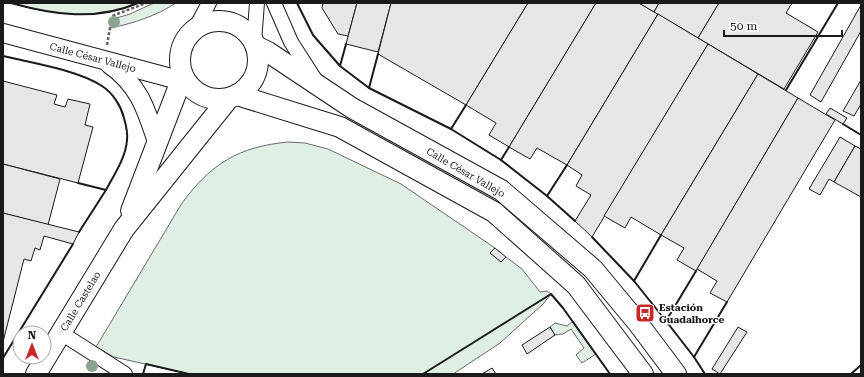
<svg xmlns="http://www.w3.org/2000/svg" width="864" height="377" font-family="'Roboto Serif',serif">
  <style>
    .green { fill: #e0efe3; stroke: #6a6a6a }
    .building { fill: #e6e6e6; stroke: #1a1a1a }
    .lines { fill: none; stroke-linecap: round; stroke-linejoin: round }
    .minor-casing { stroke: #1a1a1a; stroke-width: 16 }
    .tertiary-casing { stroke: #1a1a1a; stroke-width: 20 }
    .secondary-casing { stroke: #1a1a1a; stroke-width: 22 }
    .path { stroke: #5f5f5f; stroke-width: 2.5; stroke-dasharray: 3 2; stroke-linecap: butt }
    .minor { stroke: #fff; stroke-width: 14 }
    .tertiary { stroke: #fff; stroke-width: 18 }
    .secondary { stroke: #fff; stroke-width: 20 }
    .wall { stroke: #1a1a1a; stroke-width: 2 }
    .tree { fill: #8aa48f }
    .labels { text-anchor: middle; stroke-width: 3; stroke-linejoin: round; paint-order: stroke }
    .street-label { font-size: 10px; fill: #1a1a1a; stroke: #fff }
    .poi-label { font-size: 10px; font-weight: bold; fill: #1a1a1a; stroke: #fff; text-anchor: start }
  </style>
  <rect width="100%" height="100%" fill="#fff"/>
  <!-- green -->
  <g class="green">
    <path d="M11 3H138C96 21 54 15 11 3Z"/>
    <path d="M154 3H176C156 16 134 23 111 28L113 19 130 14Z"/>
    <path d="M288 142 305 143 328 149 401 184 495 248 491 253 501 261 506 257 522 269 540 292 547 291 551 294 543 304 500 343 453 374H189L114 357 96 347 182 203C212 163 238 147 288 142Z"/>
    <polygon points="573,321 596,354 582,363 576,355 584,348 571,329 563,334 555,335 550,327 555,323 567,326"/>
  </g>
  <!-- building -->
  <g class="building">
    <polygon points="323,3 357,3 348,36 338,34 322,8"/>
    <polygon points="357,3 391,3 378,52 346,44"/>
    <polygon points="391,3 528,3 466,105 378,54"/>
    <polygon points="528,3 596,3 509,147 489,135 496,123 466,105"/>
    <polygon points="596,3 639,3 658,14 567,165 537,148 530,159 509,147"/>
    <polygon points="639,3 659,3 654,12"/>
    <polygon points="659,3 719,3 698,38 654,12"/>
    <polygon points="719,3 792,3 786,13 818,32 784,89 698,38"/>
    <polygon points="861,5 861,31 821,102 810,95"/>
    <polygon points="658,14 708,44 592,237 575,221 591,195 576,186 582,175 567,165"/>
    <polygon points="708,44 758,74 661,235 631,217 625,228 604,216"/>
    <polygon points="758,74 798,98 696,271 677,260 684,248 661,235"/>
    <polygon points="861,80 861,104 854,116 843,111"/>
    <polygon points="3,81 57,95 54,104 65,107 68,99 90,104 85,125 93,127 78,183 3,164"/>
    <polygon points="798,98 835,120 727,302 710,293 717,281 697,269"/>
    <polygon points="830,108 847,118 843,124 826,114"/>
    <polygon points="840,137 855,146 834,182 829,179 820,195 809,189"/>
    <polygon points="855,146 861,149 861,197 834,182"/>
    <polygon points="3,164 60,179 48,225 3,213"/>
    <polygon points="3,213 79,232 73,244 44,236 40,250 35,248 31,261 24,259 3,342"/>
    <polygon points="495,248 506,257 501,262 490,253"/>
    <polygon points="550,327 555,335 527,354 522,345"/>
    <polygon points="738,327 747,332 720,374 712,369"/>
    <polygon points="492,368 496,374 482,374"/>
  </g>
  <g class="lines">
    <!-- minor casing -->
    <g class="minor-casing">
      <g id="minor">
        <polyline points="274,3 291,42 316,81"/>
        <polyline points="195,29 209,3"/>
        <polyline points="254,42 257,3"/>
        <polyline points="61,333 125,374"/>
      </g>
    </g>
    <!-- tertiary casing -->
    <g class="tertiary-casing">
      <g id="tertiary">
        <polyline points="3,33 171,78 183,76"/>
        <path d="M109 64C139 85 146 109 157 142"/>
      </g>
    </g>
    <!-- secondary casing -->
    <g class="secondary-casing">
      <g id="secondary">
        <circle cx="219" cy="60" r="39"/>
        <polyline points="256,46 268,52 352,108 501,190 593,269 637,322 676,374"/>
        <polyline points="237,95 340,127 494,212 576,285 643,374"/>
        <polyline points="131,211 177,91 185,80"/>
        <polyline points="36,374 124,229 229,98"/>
      </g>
    </g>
    <!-- path -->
    <polyline class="path" points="107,45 112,16 146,3"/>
    <!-- minor -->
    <use href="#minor" class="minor"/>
    <!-- tertiary -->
    <use href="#tertiary" class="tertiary"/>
    <!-- secondary -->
    <use href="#secondary" class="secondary"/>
    <!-- wall -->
    <g class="wall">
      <path d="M11 3C54 15 96 21 138 3"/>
      <polyline points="297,3 313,35 340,66 346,44"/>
      <path d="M3 56C32 63 78 70 102 86 113 93 121 106 124 118 126 125 128 132 127 140 126 157 114 175 106 190"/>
      <polyline points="340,66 369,88 378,54"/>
      <polyline points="369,88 451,129 466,105"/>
      <polyline points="786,90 838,3"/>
      <polyline points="843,124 861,135"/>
      <polyline points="451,129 501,160 509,147"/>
      <polyline points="501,160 547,196 567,165"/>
      <polyline points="78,183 106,190 79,232"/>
      <polyline points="547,196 575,221"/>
      <polyline points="592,237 634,281 661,235"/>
      <polyline points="634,281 666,321 696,271"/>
      <polyline points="666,321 694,357"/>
      <polyline points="3,358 73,244"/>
      <polyline points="143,374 146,364 189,374"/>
      <polyline points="423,374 551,294 563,308 610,374"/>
      <polyline points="705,374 694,357 727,302"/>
      <polyline points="851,374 861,365"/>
    </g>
  </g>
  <!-- trees -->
  <g class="tree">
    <circle cx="114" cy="22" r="6"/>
    <circle cx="92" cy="366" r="6"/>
  </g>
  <!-- icons -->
  <defs>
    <g id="bus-square" transform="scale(1)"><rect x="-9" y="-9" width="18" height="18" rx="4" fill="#c62828" stroke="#fff"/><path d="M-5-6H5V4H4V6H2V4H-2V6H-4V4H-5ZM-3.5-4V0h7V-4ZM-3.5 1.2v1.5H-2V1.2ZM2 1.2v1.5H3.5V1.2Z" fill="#fff"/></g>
  </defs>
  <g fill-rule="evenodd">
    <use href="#bus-square" x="645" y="313"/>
  </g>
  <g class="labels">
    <!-- street labels -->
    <g class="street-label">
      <text transform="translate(93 57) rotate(15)" y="4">Calle César Vallejo</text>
      <text transform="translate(466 172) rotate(30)" y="4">Calle César Vallejo</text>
      <text transform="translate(80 301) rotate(-59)" y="4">Calle Castelao</text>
    </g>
    <!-- poi labels -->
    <g class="poi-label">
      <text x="659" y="311">Estación<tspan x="659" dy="12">Guadalhorce</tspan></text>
    </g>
  </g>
  <!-- border -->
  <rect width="864" height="377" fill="none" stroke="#1a1a1a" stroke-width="8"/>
  <!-- north arrow -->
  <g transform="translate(32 345)"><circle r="19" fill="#ffffff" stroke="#a3a3a3"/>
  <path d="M0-3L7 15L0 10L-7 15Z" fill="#c62828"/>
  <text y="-6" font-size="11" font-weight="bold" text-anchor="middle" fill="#1a1a1a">N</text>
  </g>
  <!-- scale -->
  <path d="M724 30v6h118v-6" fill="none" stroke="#1a1a1a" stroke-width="2"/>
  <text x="730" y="30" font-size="12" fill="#1a1a1a" stroke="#ffffff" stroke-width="3" paint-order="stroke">50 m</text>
</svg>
